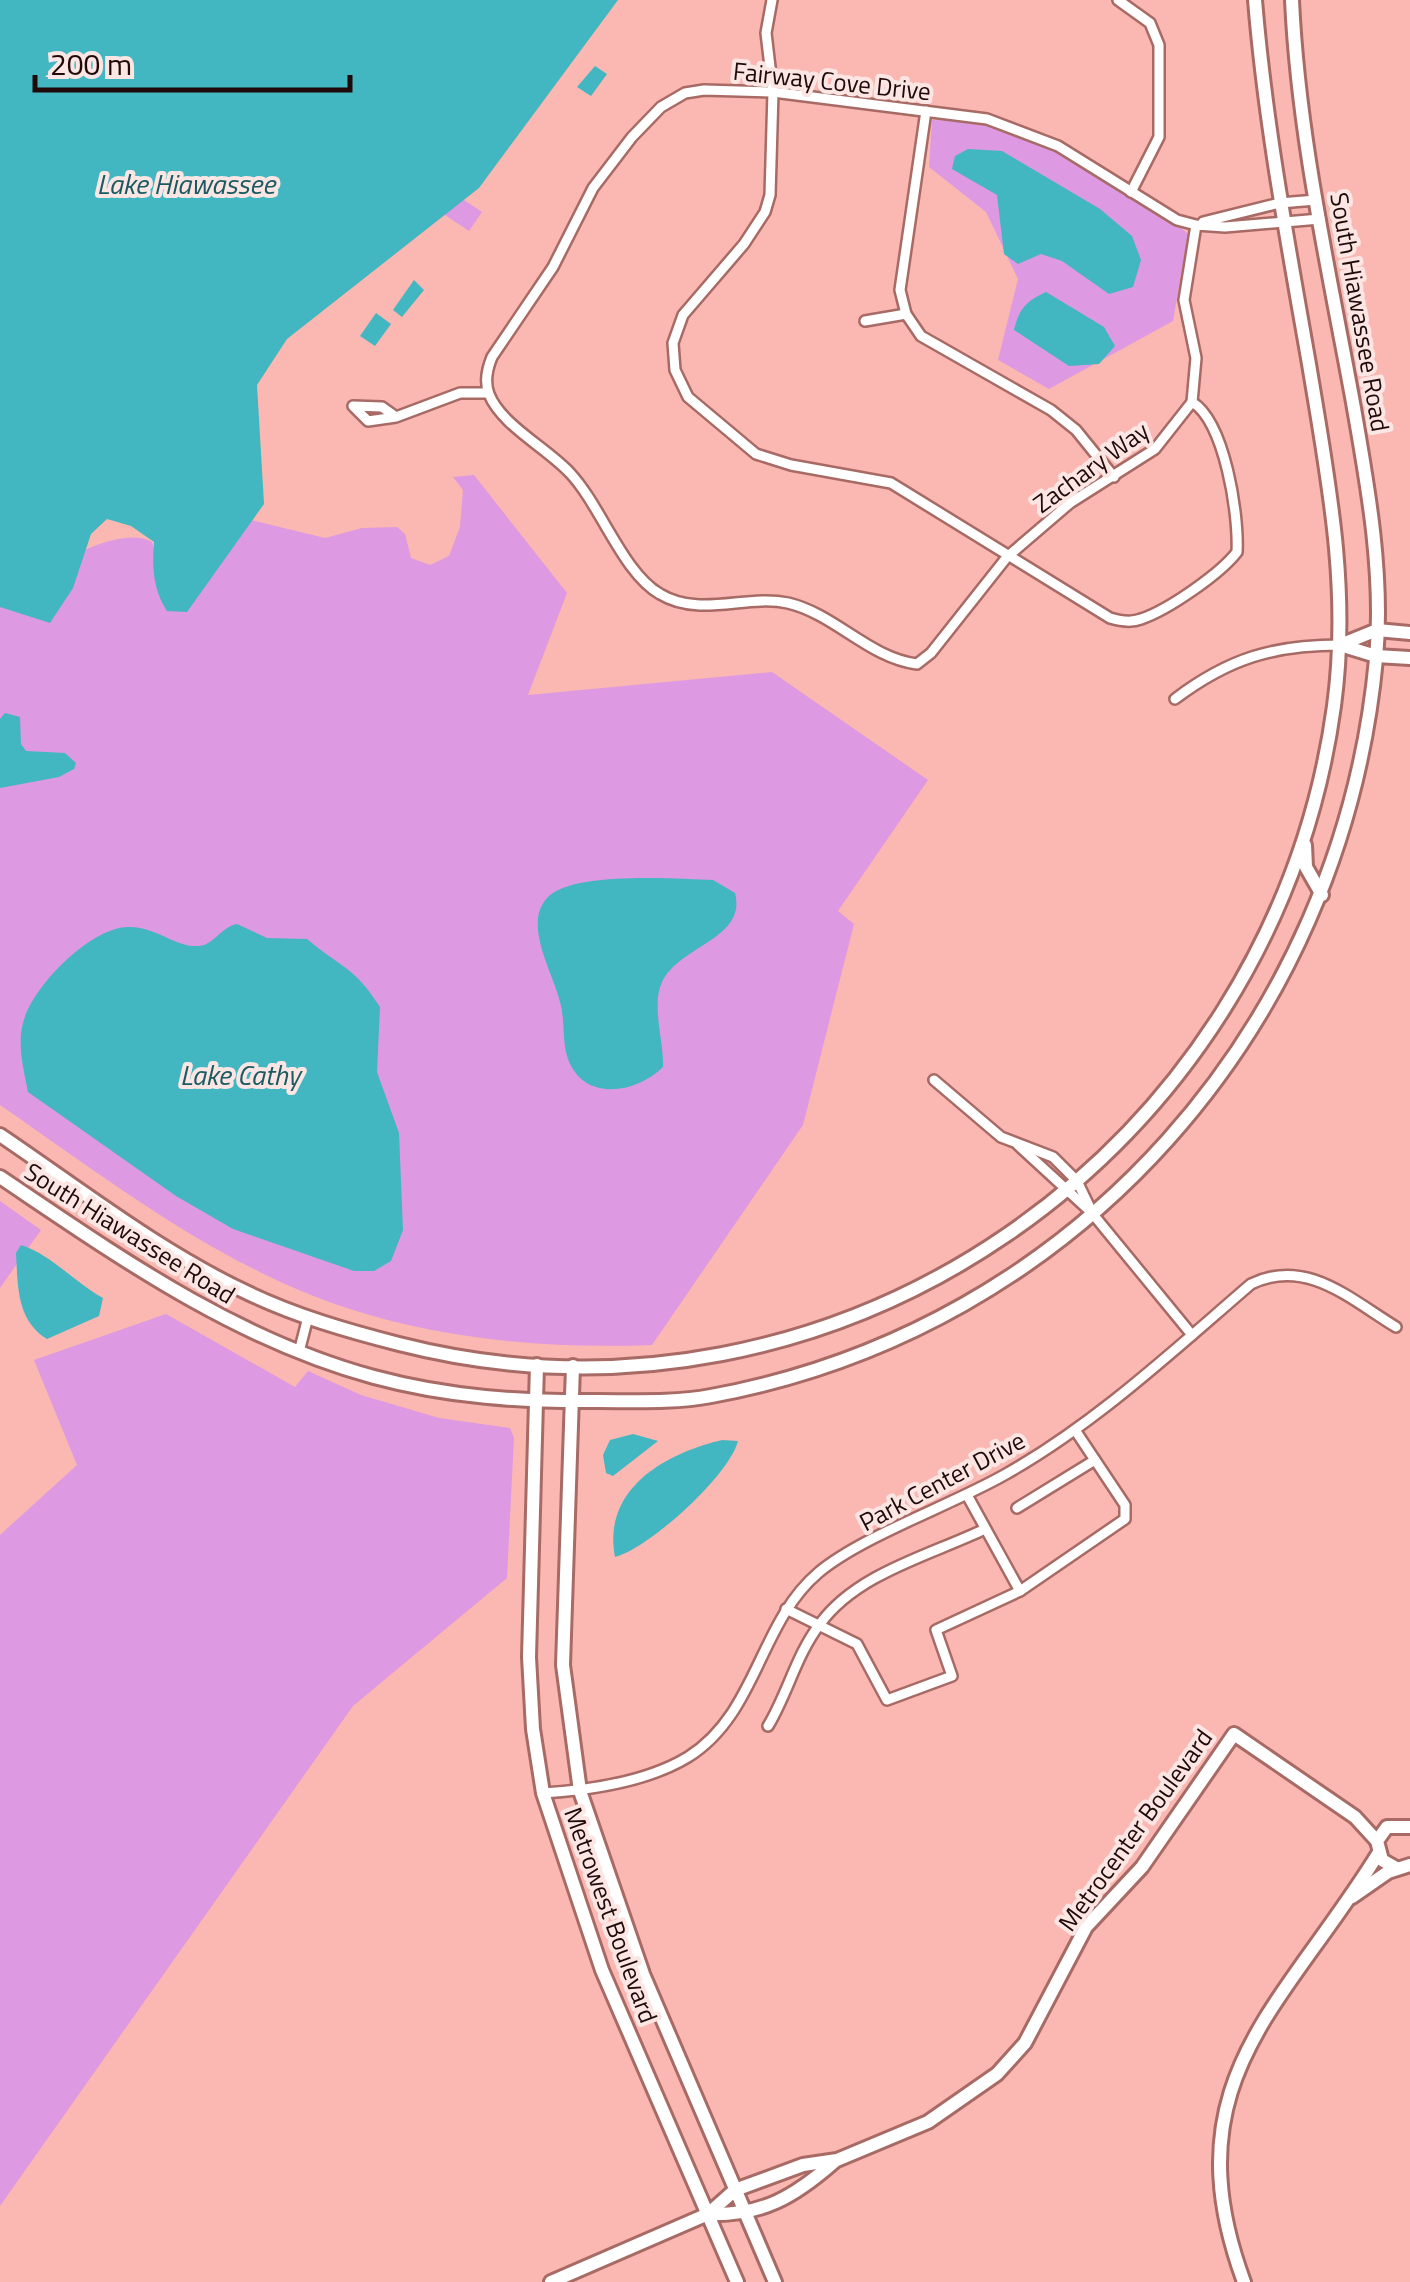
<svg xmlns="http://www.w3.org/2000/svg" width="1410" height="2282" font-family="'Titillium Web',sans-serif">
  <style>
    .green { fill: #dd99e1 }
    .water { fill: #42b6c1 }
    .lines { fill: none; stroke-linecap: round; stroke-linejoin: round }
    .street-casing { stroke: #a76a65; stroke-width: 14 }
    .secondary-casing { stroke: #a76a65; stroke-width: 18 }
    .street { stroke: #fff; stroke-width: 9 }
    .secondary { stroke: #fff; stroke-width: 12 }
    .labels { text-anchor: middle; stroke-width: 8; stroke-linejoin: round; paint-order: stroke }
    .street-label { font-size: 25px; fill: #200a09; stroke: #fbe6e4 }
    .water-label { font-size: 28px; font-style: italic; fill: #1a5a61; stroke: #fbe6e4 }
  </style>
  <rect width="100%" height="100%" fill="#fbb8b2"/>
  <!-- green -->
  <g class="green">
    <polygon points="932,120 993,121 1069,153 1158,215 1124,180 1188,234 1173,321 1049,389 998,360 1018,279 986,212 929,167"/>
    <polygon points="458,196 482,212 469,231 445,215"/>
    <path d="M474 475 567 593 528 695 772 672 928 780 838 911 854 924 803 1125 652 1345C522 1350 386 1334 268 1276 172 1230 87 1165 0 1105V592C35 576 117 522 152 542L156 554 234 516 325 538 362 528 397 527 405 534 411 558 430 565 449 556 460 527 463 490 453 477Z"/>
    <polygon points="0,1201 41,1230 0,1288"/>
    <polygon points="166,1314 295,1387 308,1371 361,1395 439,1418 510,1428 514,1438 507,1578 353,1706 0,2206 0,1535 77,1465 34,1360"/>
  </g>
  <!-- water -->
  <g class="water">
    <path d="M0 0H618L479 188 287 339 257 385 264 504 187 612 167 611C153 589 152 567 154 542L131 526 107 519 91 534 73 588 50 623 0 607Z"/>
    <polygon points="595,66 607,74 591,96 577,87"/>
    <polygon points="968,149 1002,151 1100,209 1132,236 1141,260 1133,287 1109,294 1062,261 1041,254 1018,264 1004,254 997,195 952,169 955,156"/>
    <polygon points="414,280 424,290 402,317 393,310"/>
    <path d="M1046 292 1104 327 1115 346 1099 364 1069 366 1014 330C1019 309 1026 301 1046 292Z"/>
    <polygon points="376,313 391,324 375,346 360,336"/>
    <polygon points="5,713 20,717 21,744 26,751 65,753 76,763 74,769 59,777 0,788 0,719"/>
    <path d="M713 880 735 893C747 939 680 945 662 982 651 1005 664 1041 663 1067 637 1093 584 1103 568 1059 562 1042 565 1023 561 1006 555 975 521 924 548 897 574 871 676 879 713 880Z"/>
    <path d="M237 924 267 938 307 939C341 968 353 965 380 1007L377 1072 399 1133 403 1230 391 1261 374 1271H354L233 1229 176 1196 28 1092C24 1071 17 1045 23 1023 32 987 88 930 126 927 154 925 176 948 199 946 214 945 221 927 237 924Z"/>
    <path d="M21 1245C52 1255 74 1282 103 1298L99 1316 47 1339C16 1320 18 1285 16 1253Z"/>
    <polygon points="633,1434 658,1441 613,1476 606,1473 603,1455 610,1440"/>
    <path d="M722 1440 738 1441C729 1476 649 1548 615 1557 602 1489 664 1454 722 1440Z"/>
  </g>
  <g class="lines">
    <!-- street casing -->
    <g class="street-casing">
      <g id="street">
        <path d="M772 0 766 33 773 92 770 195 765 212 744 244 683 315 673 343 675 370 688 397 756 454 791 465 891 483 1110 618C1120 621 1131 623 1141 619 1168 610 1220 574 1237 552 1239 515 1225 422 1192 402"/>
        <polyline points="1118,0 1150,23 1159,45 1159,137 1131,192"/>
        <polyline points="926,111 900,290 906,314 921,336 1051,410 1076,430 1114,477"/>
        <polyline points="1203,222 1280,203 1316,200"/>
        <path d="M1196 225 1184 300 1196 358 1192 402 1155 449 1070 503 1007 557 931 653 917 664C869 658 835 614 788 603 746 594 700 618 660 594 623 573 601 506 570 473 547 448 501 425 489 394 484 381 487 369 492 357L553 267 593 188 632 137 661 107 685 93 704 90 773 92 987 119 1058 146 1177 220 1196 225 1225 227 1320 219"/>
        <polyline points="865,321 906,314"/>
        <polyline points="396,417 368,421 353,406 382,407 396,417 460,393 488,393"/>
        <path d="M1175 699C1229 658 1274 645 1340 645"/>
        <polyline points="934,1080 1001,1137 1053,1157 1077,1181 1091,1210"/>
        <polyline points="1018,1145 1092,1213 1192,1335"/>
        <polyline points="299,1352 308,1317"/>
        <polyline points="1017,1508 1095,1460"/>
        <polyline points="1020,1591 1125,1519 1125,1505 1075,1430"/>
        <polyline points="786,1609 857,1644 887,1700 952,1676 936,1630 1020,1591 967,1495"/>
        <path d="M768 1726C788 1693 796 1655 820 1624 857 1573 931 1555 985 1529"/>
        <path d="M543 1793C591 1790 647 1782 688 1757 757 1714 759 1623 818 1573 862 1536 952 1505 1006 1474 1096 1423 1173 1351 1251 1284 1306 1257 1350 1299 1396 1327"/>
      </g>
    </g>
    <!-- secondary casing -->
    <g class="secondary-casing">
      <g id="secondary">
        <polyline points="1340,645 1377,630 1410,633"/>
        <polyline points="1340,645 1376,656 1410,658"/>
        <polyline points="1305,845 1306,867 1322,895"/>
        <path d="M0 1135C80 1189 160 1252 248 1293 296 1316 348 1331 399 1344 838 1456 1273 1151 1334 706 1350 589 1328 479 1309 364 1288 244 1265 122 1255 0"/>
        <path d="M0 1177C119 1257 234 1339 374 1377 448 1397 522 1402 598 1401 635 1401 675 1403 711 1396 1076 1329 1342 1026 1376 659 1384 572 1367 482 1352 397 1328 266 1298 133 1292 0"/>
        <polyline points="537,1365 529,1657 533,1729 543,1793 602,1970 737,2282"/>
        <polyline points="573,1366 563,1665 580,1791 643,1974 775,2282"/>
        <polyline points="1396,1868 1382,1860 1377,1841 1387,1827 1410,1827"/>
        <polyline points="1352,1897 1388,1872 1410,1865"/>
        <path d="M708 2214C762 2216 794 2197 834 2162"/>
        <polyline points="551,2282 708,2214 735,2190 803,2165 837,2160 928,2122 997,2074 1025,2043 1086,1927 1142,1867 1234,1734 1355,1817 1377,1841"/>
        <path d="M1244 2282C1170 2082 1282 2009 1378 1854"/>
      </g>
    </g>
    <!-- street -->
    <use href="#street" class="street"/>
    <!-- secondary -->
    <use href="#secondary" class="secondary"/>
  </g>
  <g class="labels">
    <!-- street labels -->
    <g class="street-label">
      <text transform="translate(832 81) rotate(6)" y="9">Fairway Cove Drive</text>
      <text transform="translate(1360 312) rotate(80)" y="9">South Hiawassee Road</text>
      <text transform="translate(1091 467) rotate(-36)" y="9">Zachary Way</text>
      <text transform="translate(130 1233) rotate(32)" y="9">South Hiawassee Road</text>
      <text transform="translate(942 1481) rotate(-28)" y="9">Park Center Drive</text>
      <text transform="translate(1135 1830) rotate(-54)" y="9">Metrocenter Boulevard</text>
      <text transform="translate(611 1915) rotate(70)" y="9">Metrowest Boulevard</text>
    </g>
    <!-- water labels -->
    <g class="water-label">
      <text x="186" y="194">Lake Hiawassee</text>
      <text x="240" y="1085">Lake Cathy</text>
    </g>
  </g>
  <!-- scale -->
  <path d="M35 75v15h315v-15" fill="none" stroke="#200a09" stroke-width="5"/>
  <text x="50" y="75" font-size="30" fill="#200a09" stroke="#fbe6e4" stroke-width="8" paint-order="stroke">200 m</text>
</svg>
